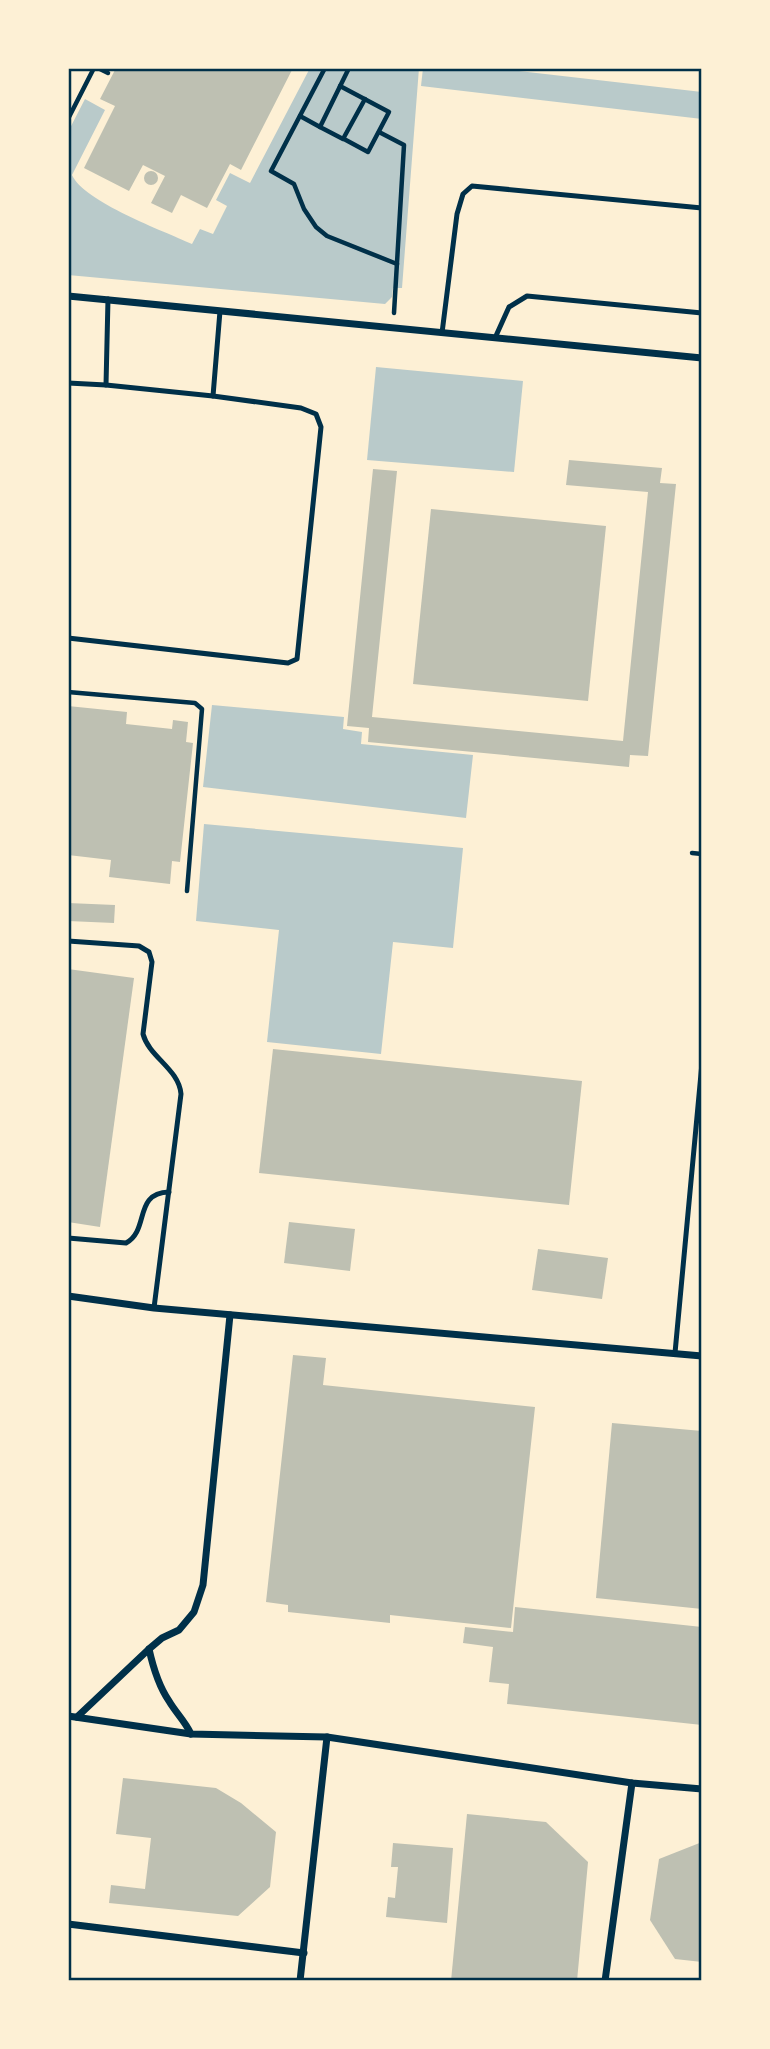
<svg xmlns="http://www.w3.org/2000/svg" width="770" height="2049" font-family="Overpass,sans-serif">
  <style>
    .green { fill: #b9caca }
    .building { fill: #bec0b2 }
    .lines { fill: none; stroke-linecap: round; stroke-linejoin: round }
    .path { stroke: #003049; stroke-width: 4.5 }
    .service { stroke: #003049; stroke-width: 5 }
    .minor { stroke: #003049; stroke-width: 7 }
    .neatline { fill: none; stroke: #003049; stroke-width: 2.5 }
  </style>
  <rect width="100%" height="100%" fill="#fdf0d5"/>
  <!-- green -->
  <g class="green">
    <path d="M310 68H419L402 288H393L392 297 385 304 68 275V132L85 99 105 110 72 175C84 202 164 231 192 244L200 229 213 234 227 206 216 200 230 173 250 183Z"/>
    <polygon points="423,68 492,68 702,92 702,119 421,86"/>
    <polygon points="376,367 523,381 514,472 367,460"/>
    <polygon points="212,705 344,717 343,729 362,732 361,744 473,755 466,818 203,787"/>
    <polygon points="204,824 463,848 453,948 393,942 381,1054 267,1042 279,930 196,921"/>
  </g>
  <!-- building -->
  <g class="building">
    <polygon points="116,68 293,68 241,170 230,164 207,208 181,195 172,213 151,203 165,176 143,165 129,191 84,168 115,106 100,99"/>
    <circle cx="151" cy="178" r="7"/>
    <polygon points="569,460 662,468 660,483 676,484 648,756 630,755 629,767 368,742 369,728 347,726 373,469 397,471 372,717 623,741 648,492 566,485"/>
    <polygon points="431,509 606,526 588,701 413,684"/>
    <polygon points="68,706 127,712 126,724 172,729 173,720 188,722 186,742 193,743 180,862 172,861 170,884 109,877 111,860 68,855"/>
    <polygon points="68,903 115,905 114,923 68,921"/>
    <polygon points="68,969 134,978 100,1227 68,1222"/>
    <polygon points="273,1049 582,1081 569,1205 259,1173"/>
    <polygon points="289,1222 355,1229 350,1271 284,1263"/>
    <polygon points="538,1249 608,1258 602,1299 532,1290"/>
    <polygon points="293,1355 326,1358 323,1385 535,1407 511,1628 390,1615 390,1623 288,1612 288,1605 266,1602"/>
    <polygon points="612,1423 702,1431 702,1609 596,1598"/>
    <polygon points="515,1607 702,1627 702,1725 507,1704 509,1684 489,1682 493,1647 463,1643 465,1627 513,1632"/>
    <polygon points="123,1778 216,1788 241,1803 276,1832 270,1887 238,1916 109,1903 111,1885 145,1889 151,1838 116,1834"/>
    <polygon points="467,1814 546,1822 588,1862 577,1981 451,1981"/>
    <polygon points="702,1842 702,1962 675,1959 650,1920 659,1859"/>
    <polygon points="393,1843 453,1848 447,1923 386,1917 388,1897 395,1898 398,1867 391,1867"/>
  </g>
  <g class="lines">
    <!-- path -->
    <g class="path">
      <polyline points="98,68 108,73"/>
      <polyline points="325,68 271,171 294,184 304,209 316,227 327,236 397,264"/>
      <polyline points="349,68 320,127 343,139 365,99"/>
      <polyline points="340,86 389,112 368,152 344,139"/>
      <polyline points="300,116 320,127"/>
      <polyline points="68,119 94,68"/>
      <polyline points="379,132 404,145 394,313"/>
      <polyline points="68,692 195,703 202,709 187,891"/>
      <polyline points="692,853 702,854"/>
    </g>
    <!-- service -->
    <g class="service">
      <polyline points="442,333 457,214 463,194 472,186 702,208"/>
      <polyline points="495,338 509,307 527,296 702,313"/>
      <polyline points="68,383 106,385 213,396 301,408 316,414 321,427 297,659 288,663 68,638"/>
      <polyline points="106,385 108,299"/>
      <polyline points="213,396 220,311"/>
      <path d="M68 941 139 946 149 952 152 962 143 1034C149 1057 179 1069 181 1094L154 1308"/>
      <path d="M68 1238 126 1243C150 1230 133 1193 169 1192"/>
      <polyline points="675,1353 702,1063"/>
    </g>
    <!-- minor -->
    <g class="minor">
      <polyline points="68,296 702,358"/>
      <polyline points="68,1296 154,1308 702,1356"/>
      <path d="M149 1649C153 1667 158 1685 169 1701 176 1713 185 1721 191 1734"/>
      <polyline points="68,1716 191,1734 327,1737 632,1783 702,1789"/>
      <polyline points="77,1717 149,1649 162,1638 179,1630 194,1612 203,1585 230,1315"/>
      <polyline points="68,1924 304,1953"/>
      <polyline points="300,1981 327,1737"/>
      <polyline points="605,1981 632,1783"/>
    </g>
  </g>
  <!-- border -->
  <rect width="770" height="2049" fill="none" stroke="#fdf0d5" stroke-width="140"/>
  <rect x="70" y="70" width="630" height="1909" class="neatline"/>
</svg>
